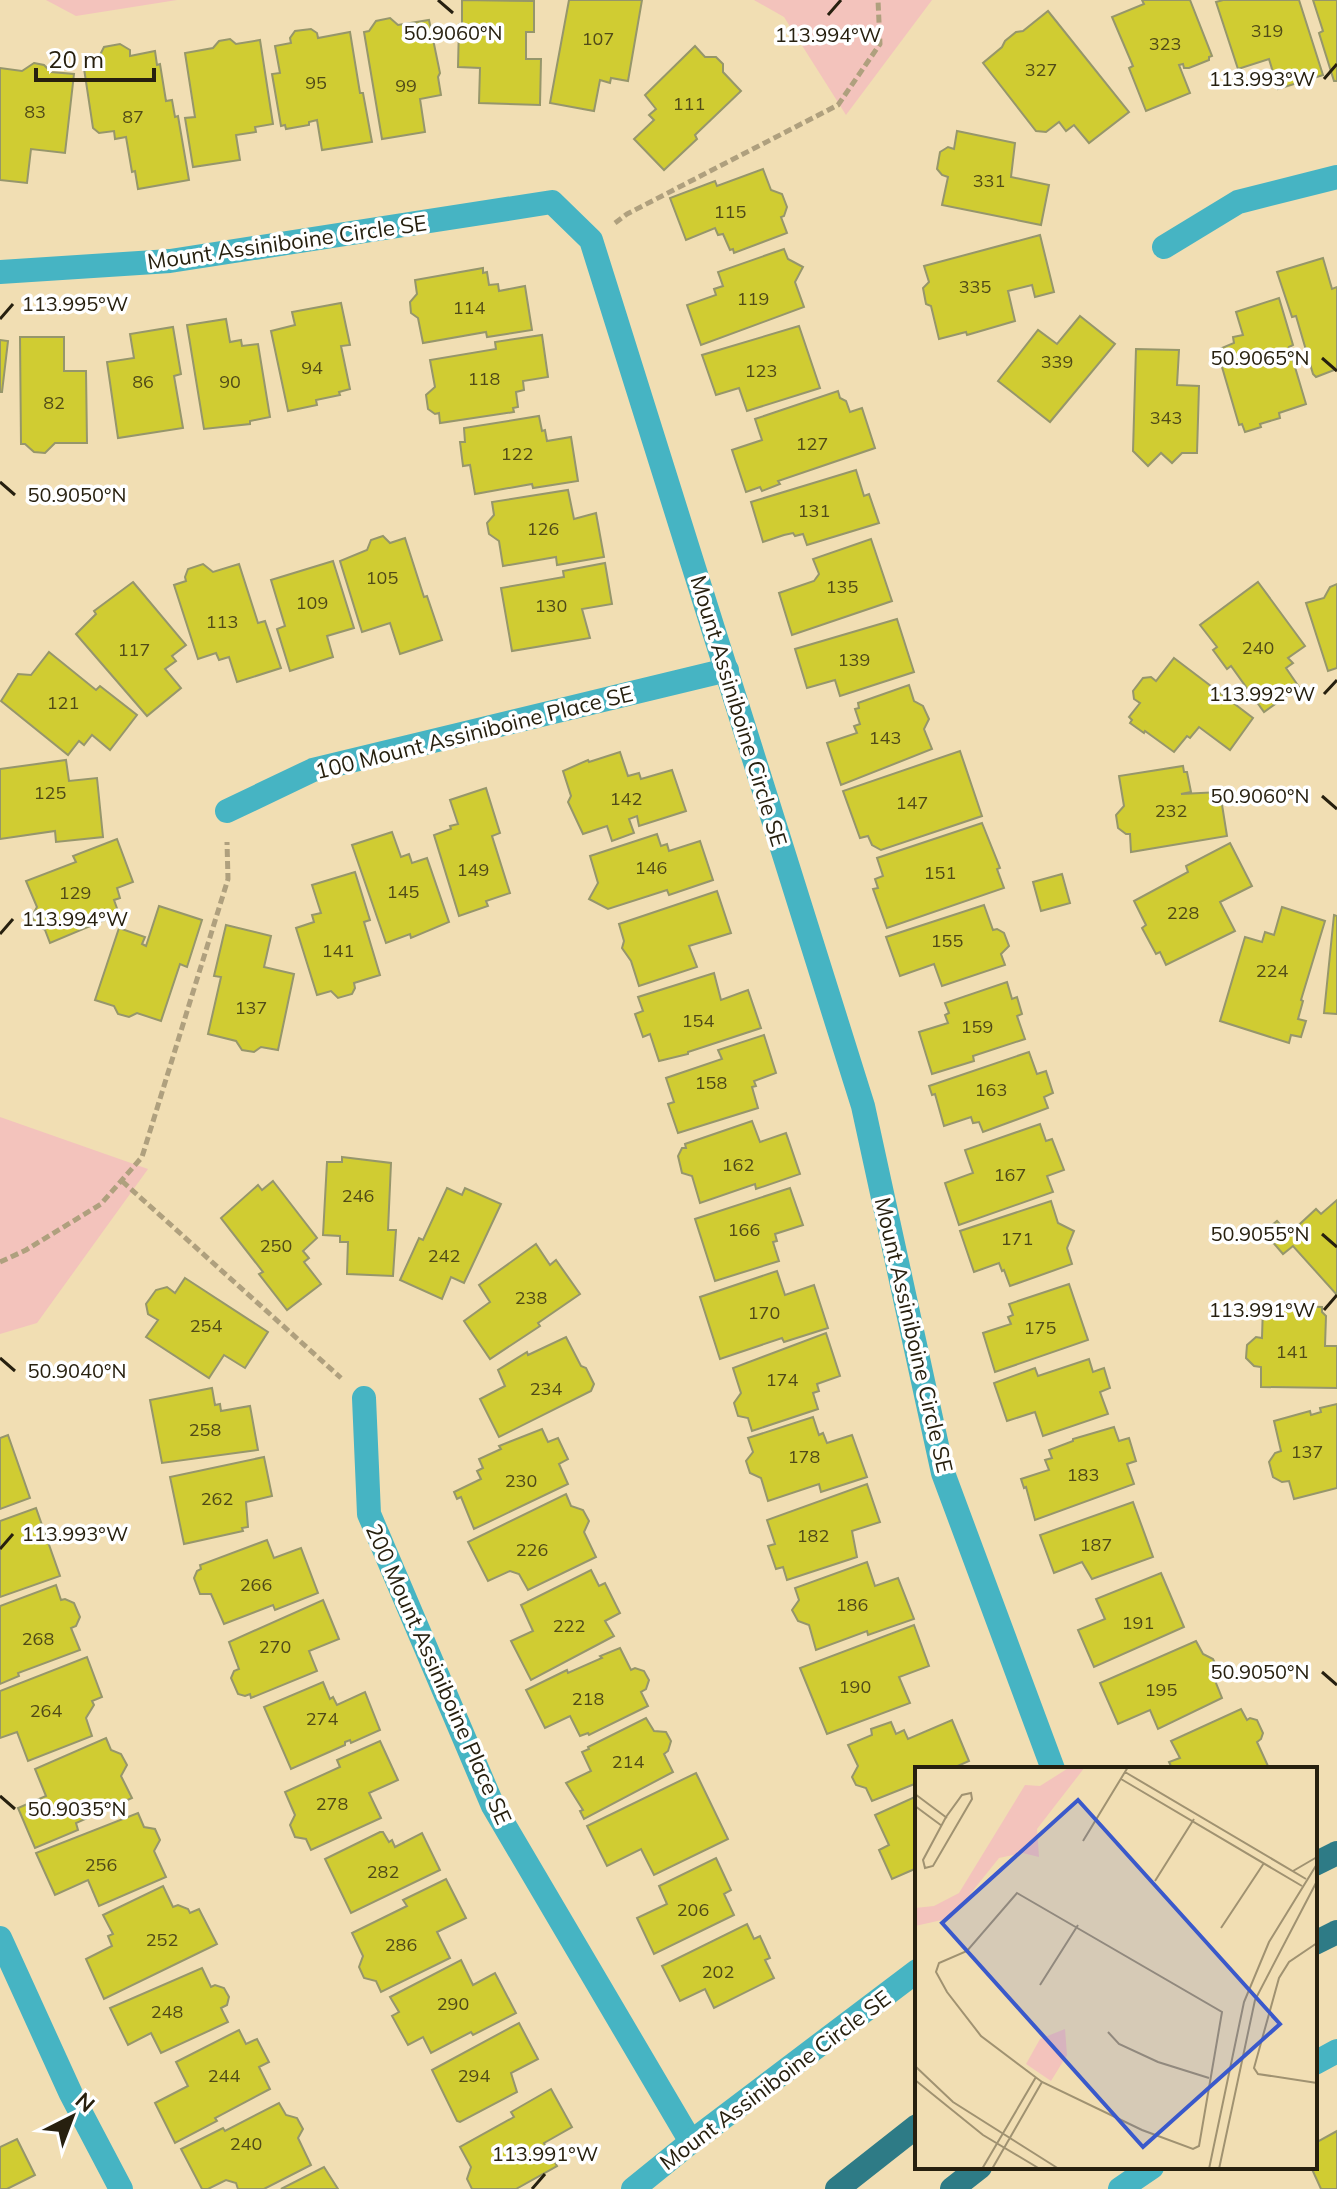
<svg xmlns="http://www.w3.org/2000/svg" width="1337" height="2189" font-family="Mulish,sans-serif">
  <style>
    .green { fill: #f3c3bc }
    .building { fill: #d0cc32; stroke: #96966b; stroke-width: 2 }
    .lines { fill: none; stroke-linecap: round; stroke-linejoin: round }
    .path { stroke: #afa07e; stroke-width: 5; stroke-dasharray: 8 4; stroke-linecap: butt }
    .minor { stroke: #46b4c3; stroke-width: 24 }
    .major { stroke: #2e7b86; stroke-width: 24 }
    .ticks { fill: none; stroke: #27200f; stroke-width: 3 }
    .labels { text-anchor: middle; stroke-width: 7; stroke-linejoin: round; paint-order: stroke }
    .number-label { font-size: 18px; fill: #514b18 }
    .street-label { font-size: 22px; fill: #27200f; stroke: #fff }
    .inset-road { fill: none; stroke: #a09271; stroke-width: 2 }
    .view { fill: #3a59cb; fill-opacity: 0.15; stroke: #3a59cb; stroke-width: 4 }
    .inset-edge { fill: none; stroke: #27200f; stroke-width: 4 }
    .ticks-label { font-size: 20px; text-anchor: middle; fill: #27200f; stroke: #fff; stroke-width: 7; stroke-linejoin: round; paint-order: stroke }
  </style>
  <rect width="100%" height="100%" fill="#f1deb3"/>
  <!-- green -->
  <g class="green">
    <polygon points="46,0 177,0 76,16"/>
    <polygon points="754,0 932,0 846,115 784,17"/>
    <polygon points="0,1117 148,1169 37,1323 0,1334"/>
  </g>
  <!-- building -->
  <g class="building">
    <polygon points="462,0 534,1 534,32 526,32 526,59 541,59 540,105 479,103 480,68 458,67 459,25 462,26"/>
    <polygon points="569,0 642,0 628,81 611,78 610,83 600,80 594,111 550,103"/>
    <polygon points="1142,0 1190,0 1212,56 1209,57 1209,60 1189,68 1184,68 1183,64 1179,65 1190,93 1146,111 1129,68 1133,66 1112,17 1144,4"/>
    <polygon points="1223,0 1299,0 1323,75 1278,89 1269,59 1238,69 1216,2"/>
    <polygon points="1313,0 1337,0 1337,81 1334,81 1319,33 1323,31"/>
    <polygon points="1048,11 1129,112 1089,143 1074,125 1066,131 1059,122 1046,132 1036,131 983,63 1002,47 1005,41 1016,32 1023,31"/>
    <polygon points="390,18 398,25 429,20 440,73 438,77 441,95 420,99 425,132 382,139 364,32 369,31 376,21"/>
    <polygon points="311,29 317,33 318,38 350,32 360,93 363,93 372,142 322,150 317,120 309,122 309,125 286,129 285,125 281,126 272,74 280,73 275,46 291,43 290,38 295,31"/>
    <polygon points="230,39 236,44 260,40 273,124 255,127 256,132 236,135 240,160 193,167 185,118 195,117 185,53 213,48 219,41"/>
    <polygon points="120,44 130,50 130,56 155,51 157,65 160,64 166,101 172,100 175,117 178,116 189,180 138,189 135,171 132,172 126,137 115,139 114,131 99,133 93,128 83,62 97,61 104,47"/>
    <polygon points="695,46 705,57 716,57 723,64 723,72 741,91 695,135 697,139 664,170 634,139 654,120 649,115 656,109 645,95"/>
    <polygon points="34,63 44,65 51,72 74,74 65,153 31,149 27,183 0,180 0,68 22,71"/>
    <polygon points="957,131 1015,143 1011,177 1049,185 1041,225 942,205 948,177 942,175 937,169 940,152 948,147 954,149"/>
    <polygon points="763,169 771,190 782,194 787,207 784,216 781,217 787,233 734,253 733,249 730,250 723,234 718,235 715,228 686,240 670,198 715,181 717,186"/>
    <polygon points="1040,235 1054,292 1035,297 1032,285 1008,291 1015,321 967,335 966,332 939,339 931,306 926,304 923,288 929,282 924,266"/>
    <polygon points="784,249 788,259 803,267 795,282 804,307 701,345 687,305 716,295 714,289 723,286 718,272"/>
    <polygon points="1323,258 1332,289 1337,287 1337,369 1316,377 1313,374 1296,316 1292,317 1277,272"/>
    <polygon points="483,268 483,273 487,272 489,285 498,284 499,291 525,286 532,330 487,337 486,332 423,343 418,318 411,313 410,302 417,294 415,280"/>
    <polygon points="1279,298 1293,345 1289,347 1306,404 1279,413 1280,418 1260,424 1261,427 1245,432 1242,424 1239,425 1217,350 1234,343 1233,337 1243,335 1236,312"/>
    <polygon points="341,303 350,345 341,346 350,389 339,392 340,395 316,400 317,405 288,411 271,331 295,325 292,312"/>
    <polygon points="1080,316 1115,344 1050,422 998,381 1038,330 1057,344"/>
    <polygon points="226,319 230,342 241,340 242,346 258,344 270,417 250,421 250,424 204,429 187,325"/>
    <polygon points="799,326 820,388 747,411 739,388 716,395 702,355"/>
    <polygon points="173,327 181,374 174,376 183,428 118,438 107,362 134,358 130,334"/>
    <polygon points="542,335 548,377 523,381 524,390 516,392 518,407 513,408 514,412 440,423 439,413 435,414 428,409 426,395 435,387 430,360 496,349 495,342"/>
    <polygon points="20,337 64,337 64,371 86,371 87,443 55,443 45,453 34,452 25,444 21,444"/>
    <polygon points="0,340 8,341 2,392 0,392"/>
    <polygon points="1136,349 1179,350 1177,385 1199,386 1197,453 1182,453 1172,463 1161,453 1148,466 1133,451"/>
    <polygon points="838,391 840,398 846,401 850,412 862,408 875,448 778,481 780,484 762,491 760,487 746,492 732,450 762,440 755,419"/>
    <polygon points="539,416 542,431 545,430 547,441 571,437 578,481 533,488 532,484 475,494 470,465 463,466 460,442 465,442 464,428"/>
    <polygon points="856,470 864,496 869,494 879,523 807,545 803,534 795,536 793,533 784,535 763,542 751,502"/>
    <polygon points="568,490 574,519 596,513 604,557 557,565 556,557 503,566 499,541 489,534 487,523 494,515 492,502"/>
    <polygon points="383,536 390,543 405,538 424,597 427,596 442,640 400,654 390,623 362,632 340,561 367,550 371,540"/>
    <polygon points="871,539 892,601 792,635 779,593 814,581 819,574 813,559"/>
    <polygon points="333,561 354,628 327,636 333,657 290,671 277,629 285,626 271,580"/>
    <polygon points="605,563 612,604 582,609 590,638 512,651 501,588 564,577 563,571"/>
    <polygon points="203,564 213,572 239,564 258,623 265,621 281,668 237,682 229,657 219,660 216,653 198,659 174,585 186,581 185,577 188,569"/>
    <polygon points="133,582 186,645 172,656 176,661 165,669 181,688 147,716 76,634 96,614 94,611"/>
    <polygon points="1258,582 1305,646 1288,658 1293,663 1286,668 1299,687 1264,712 1231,666 1227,669 1213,650 1217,647 1200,625"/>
    <polygon points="1337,584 1337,668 1328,671 1306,603 1324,598 1330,587"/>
    <polygon points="897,619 914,672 840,696 835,680 807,688 795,649"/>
    <polygon points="49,652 96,690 100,686 137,715 110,750 92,735 84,745 79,741 68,755 1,701 18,674 31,675"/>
    <polygon points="1174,658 1253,718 1230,750 1199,727 1190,738 1187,736 1174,752 1145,731 1144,733 1130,723 1132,720 1129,717 1140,703 1134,699 1133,691 1143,678 1151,677 1156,681"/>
    <polygon points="909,685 914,701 923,706 929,719 924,729 932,749 841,785 827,743 857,733 854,726 860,724 855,709 859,708 858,703"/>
    <polygon points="960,751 982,816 881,850 872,845 868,836 860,838 843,791"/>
    <polygon points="620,752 628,776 639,773 641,779 672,770 686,811 639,826 637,816 629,819 634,833 612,841 607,826 583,834 568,802 571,796 563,771 588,760 589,762"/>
    <polygon points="66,760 69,781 97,778 103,837 56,842 55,831 0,839 0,769"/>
    <polygon points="1183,766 1184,772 1187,772 1191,792 1181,794 1220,792 1227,836 1131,852 1130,834 1126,834 1118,828 1116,815 1124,806 1119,776"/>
    <polygon points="486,788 500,833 492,836 510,893 486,901 488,906 459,916 434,835 451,829 450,826 458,824 450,800"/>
    <polygon points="982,823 1000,868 997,869 1004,888 887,928 873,889 878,888 875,879 883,876 877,858"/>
    <polygon points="392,832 401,857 409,854 412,863 427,858 449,922 411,938 410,934 386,943 352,845"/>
    <polygon points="657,834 661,846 667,844 669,851 700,841 713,880 669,895 667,890 608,909 589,899 598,883 590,856"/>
    <polygon points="117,839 133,882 117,888 120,898 114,900 119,914 50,943 45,930 36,925 32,916 37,907 26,881 76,862 73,856"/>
    <polygon points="1230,843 1252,886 1220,902 1235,931 1166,965 1160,952 1156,954 1142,928 1146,925 1134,901 1188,872 1186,866"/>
    <polygon points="355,872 370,920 364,922 380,975 354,983 355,988 352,994 338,998 331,991 317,995 296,928 314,922 312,915 321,913 312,885"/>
    <polygon points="1062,874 1070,903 1041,911 1033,882"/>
    <polygon points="717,891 731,933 689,946 697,967 639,986 631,961 622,948 624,941 619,924"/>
    <polygon points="984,905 993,930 997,929 1004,933 1009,946 1001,954 1005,965 942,986 934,964 900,976 886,937"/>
    <polygon points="159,906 202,920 187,967 180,964 161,1021 137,1013 129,1017 118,1014 114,1006 95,1000 119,928 145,937 142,944 146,946"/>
    <polygon points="1282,907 1325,921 1301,1000 1303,1001 1298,1019 1306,1021 1301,1037 1291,1035 1289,1043 1220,1021 1245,937 1262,942 1265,932 1274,935"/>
    <polygon points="1334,915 1337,916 1337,1014 1324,1013"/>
    <polygon points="226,925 271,936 264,967 294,974 278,1050 261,1047 254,1052 242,1050 236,1041 208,1034 221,977 214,976"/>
    <polygon points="714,973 721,1000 748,990 761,1028 688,1052 688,1054 659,1061 650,1034 643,1037 635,1014 643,1011 638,997"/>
    <polygon points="1007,982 1012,999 1017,997 1022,1014 1017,1016 1025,1039 973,1056 974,1061 932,1074 919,1032 948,1023 945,1015 949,1013 945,1003"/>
    <polygon points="764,1035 776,1073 754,1081 756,1086 752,1087 758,1108 678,1133 668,1104 674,1102 666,1078 722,1059 718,1050"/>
    <polygon points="1029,1052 1037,1074 1046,1071 1053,1093 1044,1097 1048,1108 983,1132 979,1122 973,1123 971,1117 944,1126 935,1094 932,1095 929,1086"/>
    <polygon points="752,1121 760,1142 786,1133 800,1174 756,1189 755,1184 700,1203 692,1176 682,1173 678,1156 682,1148 686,1148 685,1144"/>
    <polygon points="1040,1124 1046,1141 1052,1139 1064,1170 1047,1176 1053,1192 959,1225 945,1183 973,1173 965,1150"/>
    <polygon points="342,1157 391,1163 388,1230 396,1230 393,1276 347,1274 348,1242 340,1242 340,1236 323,1235 327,1162 342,1162"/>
    <polygon points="273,1181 317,1238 303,1251 309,1258 304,1262 321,1284 287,1310 259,1274 263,1272 221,1218 258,1185 262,1190"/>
    <polygon points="447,1188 462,1195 465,1188 501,1204 464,1283 451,1277 442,1299 400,1280 419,1238 423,1240"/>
    <polygon points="790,1188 803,1225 775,1234 777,1241 773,1242 779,1261 715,1281 695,1219"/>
    <polygon points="1337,1200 1337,1295 1293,1246 1283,1254 1264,1232 1277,1221 1289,1234 1316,1209 1321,1214"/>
    <polygon points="1051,1201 1058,1223 1074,1231 1067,1248 1072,1264 1010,1286 1004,1270 1002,1271 999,1263 974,1272 960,1231"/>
    <polygon points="536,1244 550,1265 556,1260 580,1294 538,1323 540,1326 490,1359 464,1321 490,1302 479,1285"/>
    <polygon points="777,1271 785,1295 814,1285 828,1328 784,1342 782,1338 720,1359 700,1297"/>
    <polygon points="185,1278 268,1332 245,1368 224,1355 209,1378 146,1337 158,1320 148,1314 146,1304 156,1290 167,1287 175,1293"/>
    <polygon points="1069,1284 1088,1340 995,1372 983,1333 1011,1324 1008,1317 1013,1315 1009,1304"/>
    <polygon points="1263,1305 1322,1307 1322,1312 1326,1316 1325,1346 1337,1346 1337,1388 1261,1387 1261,1367 1254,1366 1246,1358 1247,1345 1256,1337 1262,1338"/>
    <polygon points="826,1333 840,1376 817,1384 819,1391 813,1393 818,1409 752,1431 748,1418 738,1416 734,1403 741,1393 733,1368"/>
    <polygon points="566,1337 581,1366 586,1368 594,1384 591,1391 499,1437 480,1399 505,1386 498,1370 527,1352 528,1355"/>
    <polygon points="1089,1359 1093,1372 1104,1368 1110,1388 1100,1392 1108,1414 1043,1436 1035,1412 1007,1421 994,1383 1035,1368 1038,1376"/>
    <polygon points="212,1388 215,1405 220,1404 221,1411 250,1406 258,1450 162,1463 150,1400"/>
    <polygon points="1337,1404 1337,1488 1294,1499 1289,1481 1282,1482 1273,1477 1269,1462 1275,1453 1281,1451 1274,1421 1310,1411 1311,1415 1321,1412 1320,1408"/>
    <polygon points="813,1417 819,1435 823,1433 827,1443 852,1435 867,1477 821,1492 819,1484 768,1501 761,1478 750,1473 746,1461 753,1452 748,1438"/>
    <polygon points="1114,1427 1119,1441 1129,1438 1136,1461 1127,1464 1134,1484 1035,1520 1026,1487 1024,1488 1021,1479 1049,1470 1045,1460 1052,1458 1049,1450 1073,1441 1073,1439"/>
    <polygon points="542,1429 548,1442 558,1438 568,1459 559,1464 568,1484 474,1529 461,1497 457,1499 454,1492 481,1479 477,1471 483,1468 479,1459 501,1449 499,1446"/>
    <polygon points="8,1435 30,1498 0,1509 0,1438"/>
    <polygon points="264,1457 272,1496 246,1502 248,1527 242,1528 243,1531 184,1544 170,1477"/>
    <polygon points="867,1484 880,1522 852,1531 857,1557 787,1580 783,1567 776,1569 768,1546 775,1544 767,1520"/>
    <polygon points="566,1494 571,1506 583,1510 589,1521 584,1532 596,1557 528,1590 519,1574 510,1571 488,1581 468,1542"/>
    <polygon points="1133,1502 1153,1557 1092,1579 1082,1562 1054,1573 1040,1535"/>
    <polygon points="36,1508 60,1576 0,1597 0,1521"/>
    <polygon points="267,1540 274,1558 301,1548 318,1593 275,1610 273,1605 224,1624 211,1594 200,1594 194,1578 197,1571 201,1569 200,1565"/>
    <polygon points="867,1562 875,1586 898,1578 914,1619 868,1635 867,1631 816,1650 809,1625 798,1621 792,1610 799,1600 795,1588"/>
    <polygon points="591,1570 599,1586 605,1583 620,1613 605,1621 614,1636 531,1680 511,1641 533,1631 521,1605"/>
    <polygon points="1161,1573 1184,1627 1094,1667 1078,1630 1105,1619 1096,1599"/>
    <polygon points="56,1585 61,1600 65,1599 74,1603 80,1617 76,1626 71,1628 80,1650 18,1673 19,1676 0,1684 0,1606"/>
    <polygon points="323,1600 339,1639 309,1651 317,1671 251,1698 250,1694 245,1696 238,1694 231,1678 234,1671 239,1669 229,1642"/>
    <polygon points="914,1625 929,1666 899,1677 910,1703 827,1734 800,1668"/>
    <polygon points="1196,1641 1203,1654 1213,1659 1219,1672 1216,1683 1222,1698 1158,1729 1150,1710 1118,1724 1100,1683"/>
    <polygon points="620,1648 631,1670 635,1668 644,1671 649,1680 646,1689 641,1692 648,1706 589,1735 588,1733 580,1736 570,1716 545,1728 526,1690 567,1670 568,1673 602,1658 600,1656"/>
    <polygon points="87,1657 102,1697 92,1701 94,1705 86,1718 92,1736 28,1761 17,1732 0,1738 0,1691"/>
    <polygon points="323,1682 330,1699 333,1697 337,1705 365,1692 380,1730 351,1743 350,1740 345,1742 345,1745 291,1769 264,1707"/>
    <polygon points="1241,1709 1247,1720 1250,1718 1257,1720 1263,1733 1261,1739 1257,1742 1268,1766 1262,1769 1170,1769 1172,1768 1169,1762 1180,1758 1171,1741"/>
    <polygon points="646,1718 654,1731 666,1732 671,1741 668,1751 664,1754 673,1772 584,1819 580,1811 583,1810 566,1783 591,1771 582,1752 589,1749 588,1747"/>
    <polygon points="952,1720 969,1761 951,1769 917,1769 917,1783 872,1801 866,1788 856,1785 852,1777 858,1766 848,1745 872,1735 871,1729 891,1722 896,1734 904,1730 908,1739"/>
    <polygon points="106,1738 111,1750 121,1754 127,1765 121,1776 132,1798 76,1823 78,1830 35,1848 18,1808 46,1796 35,1769"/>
    <polygon points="380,1741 398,1780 369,1793 381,1818 311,1850 306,1839 295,1837 290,1825 295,1815 285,1792 340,1767 337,1760"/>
    <polygon points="696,1773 728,1839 654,1875 641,1849 607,1866 587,1826"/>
    <polygon points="917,1796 917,1868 892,1879 879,1850 889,1845 875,1815"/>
    <polygon points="138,1813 144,1827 155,1829 160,1840 154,1851 166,1877 99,1906 88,1880 55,1895 36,1853"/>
    <polygon points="380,1832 383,1832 389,1842 392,1840 395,1847 422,1833 440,1870 351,1913 325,1859"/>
    <polygon points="716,1858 731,1890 724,1894 734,1915 654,1954 637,1918 667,1904 659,1886"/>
    <polygon points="446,1879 466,1918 437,1932 450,1958 381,1992 376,1981 364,1978 359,1967 363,1956 352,1933 407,1906 403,1900"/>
    <polygon points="163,1886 173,1907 178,1905 188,1909 190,1913 199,1909 217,1944 104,1999 86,1959 112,1946 108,1936 113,1934 103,1915"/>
    <polygon points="747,1924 754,1939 760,1936 770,1958 765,1960 774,1978 714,2008 705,1989 680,2001 662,1966"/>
    <polygon points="461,1960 473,1985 495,1973 516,2013 473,2035 471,2032 431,2053 423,2037 408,2045 392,2016 399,2012 390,1997"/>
    <polygon points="202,1968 211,1987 215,1985 224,1988 229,1997 227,2005 221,2008 228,2022 161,2053 151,2033 128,2045 110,2008"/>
    <polygon points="519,2023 538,2059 511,2073 517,2092 460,2122 457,2121 432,2070"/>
    <polygon points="239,2030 246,2044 257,2039 269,2062 259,2067 270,2089 215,2118 217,2121 175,2143 155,2103 188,2086 176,2062"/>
    <polygon points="551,2089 572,2127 544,2143 557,2166 516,2189 472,2189 467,2179 471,2167 460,2147 514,2117 511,2112"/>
    <polygon points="279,2103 286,2115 297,2118 303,2129 298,2138 311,2165 264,2189 238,2189 236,2183 226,2180 208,2189 202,2189 181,2149 223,2128 225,2131"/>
    <polygon points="1337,2131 1337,2189 1321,2189 1311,2167 1315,2167 1315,2143"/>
    <polygon points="17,2139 35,2175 7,2189 0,2189 0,2147"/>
    <polygon points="324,2167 338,2189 281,2189"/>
  </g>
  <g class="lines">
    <!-- path -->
    <g class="path">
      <polyline points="615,223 627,214 838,105 880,44 878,0"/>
      <polyline points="122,1181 341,1378"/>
      <polyline points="0,1262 26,1250 101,1204 142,1157 228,879 227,842"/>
    </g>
    <!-- minor -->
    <g class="minor">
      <polyline points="1164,247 1238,202 1337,177"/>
      <polyline points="0,272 170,261 552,202 591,240 863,1106 943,1473 1053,1769"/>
      <polyline points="227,811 313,770 727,670"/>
      <polyline points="364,1398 369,1514 493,1806 691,2142"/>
      <polyline points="0,1938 71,2094 121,2189"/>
      <polyline points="1315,2063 1337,2051"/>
      <polyline points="633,2189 691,2142 917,1971"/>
      <polyline points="1120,2189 1152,2167"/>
    </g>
    <!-- major -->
    <g class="major">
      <polyline points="1315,1864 1337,1853"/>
      <polyline points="1315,1943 1337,1932"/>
      <polyline points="837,2189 917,2126"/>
      <polyline points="952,2189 980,2167"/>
    </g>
  </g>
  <!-- ticks -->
  <path class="ticks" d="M438 0 453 13M828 15 841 0M1324 79 1337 64M0 319 13 304M1322 358 1337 371M0 482 15 495M1324 694 1337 680M1322 796 1337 809M0 934 13 919M1322 1234 1337 1247M1324 1310 1337 1295M0 1358 15 1371M0 1549 13 1534M1322 1672 1337 1685M0 1796 15 1809M532 2189 545 2174"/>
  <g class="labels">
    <!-- number labels -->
    <g class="number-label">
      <text x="1267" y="37">319</text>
      <text x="598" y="45">107</text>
      <text x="1165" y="50">323</text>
      <text x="1041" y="76">327</text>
      <text x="316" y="89">95</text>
      <text x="406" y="92">99</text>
      <text x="689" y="110">111</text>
      <text x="35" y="118">83</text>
      <text x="133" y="123">87</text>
      <text x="989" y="187">331</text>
      <text x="730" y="218">115</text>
      <text x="975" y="293">335</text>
      <text x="753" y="305">119</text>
      <text x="469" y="314">114</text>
      <text x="1057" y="368">339</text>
      <text x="312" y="374">94</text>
      <text x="761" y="377">123</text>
      <text x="484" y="385">118</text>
      <text x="143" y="388">86</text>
      <text x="230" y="388">90</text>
      <text x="54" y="409">82</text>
      <text x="1166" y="424">343</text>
      <text x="812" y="450">127</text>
      <text x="517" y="460">122</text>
      <text x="814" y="517">131</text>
      <text x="543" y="535">126</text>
      <text x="382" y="584">105</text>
      <text x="842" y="593">135</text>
      <text x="312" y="609">109</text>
      <text x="551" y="612">130</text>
      <text x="222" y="628">113</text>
      <text x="1258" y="654">240</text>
      <text x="134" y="656">117</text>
      <text x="854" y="666">139</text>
      <text x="63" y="709">121</text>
      <text x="885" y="744">143</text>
      <text x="50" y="799">125</text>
      <text x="626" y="805">142</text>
      <text x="912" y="809">147</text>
      <text x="1171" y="817">232</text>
      <text x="651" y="874">146</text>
      <text x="473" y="876">149</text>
      <text x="940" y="879">151</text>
      <text x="403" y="898">145</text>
      <text x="75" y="899">129</text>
      <text x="1183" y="919">228</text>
      <text x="947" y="947">155</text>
      <text x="338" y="957">141</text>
      <text x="1272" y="977">224</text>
      <text x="251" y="1014">137</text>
      <text x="698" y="1027">154</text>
      <text x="977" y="1033">159</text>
      <text x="711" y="1089">158</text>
      <text x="991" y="1096">163</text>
      <text x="738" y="1171">162</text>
      <text x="1010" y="1181">167</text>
      <text x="358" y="1202">246</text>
      <text x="744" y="1236">166</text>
      <text x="1017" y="1245">171</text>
      <text x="276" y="1252">250</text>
      <text x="444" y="1262">242</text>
      <text x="531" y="1304">238</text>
      <text x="764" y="1319">170</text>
      <text x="206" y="1332">254</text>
      <text x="1040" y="1334">175</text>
      <text x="1292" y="1358">141</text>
      <text x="782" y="1386">174</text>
      <text x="546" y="1395">234</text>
      <text x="205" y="1436">258</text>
      <text x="1307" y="1458">137</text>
      <text x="804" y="1463">178</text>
      <text x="1083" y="1481">183</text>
      <text x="521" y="1487">230</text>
      <text x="217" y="1505">262</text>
      <text x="813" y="1542">182</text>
      <text x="1096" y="1551">187</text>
      <text x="532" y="1556">226</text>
      <text x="256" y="1591">266</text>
      <text x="852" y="1611">186</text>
      <text x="1138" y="1629">191</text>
      <text x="569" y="1632">222</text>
      <text x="38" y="1645">268</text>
      <text x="275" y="1653">270</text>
      <text x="855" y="1693">190</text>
      <text x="1161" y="1696">195</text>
      <text x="588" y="1705">218</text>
      <text x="46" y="1717">264</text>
      <text x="322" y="1725">274</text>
      <text x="628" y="1768">214</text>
      <text x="332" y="1810">278</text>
      <text x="101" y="1871">256</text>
      <text x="383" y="1878">282</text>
      <text x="693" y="1916">206</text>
      <text x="162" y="1946">252</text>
      <text x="401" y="1951">286</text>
      <text x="718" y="1978">202</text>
      <text x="453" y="2010">290</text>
      <text x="167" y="2018">248</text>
      <text x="224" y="2082">244</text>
      <text x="474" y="2082">294</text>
      <text x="246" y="2150">240</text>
    </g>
    <!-- street labels -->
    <g class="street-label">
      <text transform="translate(287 242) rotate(-8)" y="8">Mount Assiniboine Circle SE</text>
      <text transform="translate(739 711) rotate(73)" y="8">Mount Assiniboine Circle SE</text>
      <text transform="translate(474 732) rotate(-14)" y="8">100 Mount Assiniboine Place SE</text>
      <text transform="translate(914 1335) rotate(77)" y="8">Mount Assiniboine Circle SE</text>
      <text transform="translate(439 1674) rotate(66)" y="8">200 Mount Assiniboine Place SE</text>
      <text transform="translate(775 2080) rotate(-37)" y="8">Mount Assiniboine Circle SE</text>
    </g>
  </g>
  <!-- overview -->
  <g transform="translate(915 1767)">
    <rect width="402" height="402" fill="#f1deb3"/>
    <path d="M155 0H170L122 62 124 90 108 86 84 91 36 151 0 159V141L19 139 44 126 110 18 125 19ZM150 262 152 288 136 314 111 297 125 272Z" fill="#f3c3bc"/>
    <path class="inset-road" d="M210 5 391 112M206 12 387 119M56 26 57 32 18 99 10 101 8 93 31 50 47 28ZM0 27 32 51M0 39 27 59M168 74 213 0M378 104 402 90M240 114 279 52M102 126 307 245 284 379 278 382 227 363 127 315 66 269 32 225 21 205 24 196 52 184ZM306 161 349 96M402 176 374 195 364 211 339 301 343 307 402 316M125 218 163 158M193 265 204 277 243 295 294 311M0 299 38 335 144 402M0 313 68 368 125 402M67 402 121 310M77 402 127 315M294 402 329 235 354 175 402 97M304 402 340 233 402 114"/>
    <path class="view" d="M163 33 365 257 228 380 27 156Z"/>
    <rect width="402" height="402" class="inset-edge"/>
  </g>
  <g class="ticks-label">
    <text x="453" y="40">50.9060°N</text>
    <text x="828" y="42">113.994°W</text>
    <text x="1262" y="86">113.993°W</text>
    <text x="75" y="311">113.995°W</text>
    <text x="1260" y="365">50.9065°N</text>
    <text x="77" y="502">50.9050°N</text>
    <text x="1262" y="701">113.992°W</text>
    <text x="1260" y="803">50.9060°N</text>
    <text x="75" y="926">113.994°W</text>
    <text x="1260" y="1241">50.9055°N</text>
    <text x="1262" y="1317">113.991°W</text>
    <text x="77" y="1378">50.9040°N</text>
    <text x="75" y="1541">113.993°W</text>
    <text x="1260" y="1679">50.9050°N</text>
    <text x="77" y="1816">50.9035°N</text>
    <text x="545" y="2161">113.991°W</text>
  </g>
  <!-- north arrow -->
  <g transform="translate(72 2117) rotate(42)" stroke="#ffffff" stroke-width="6" paint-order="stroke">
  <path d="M0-6L14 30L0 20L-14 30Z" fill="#27200f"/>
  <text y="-12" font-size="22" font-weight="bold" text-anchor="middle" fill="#27200f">N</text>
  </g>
  <!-- scale -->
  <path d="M36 68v12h118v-12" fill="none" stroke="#27200f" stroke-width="4"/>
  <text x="48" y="68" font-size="24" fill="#27200f" stroke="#ffffff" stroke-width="6" paint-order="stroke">20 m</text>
</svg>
